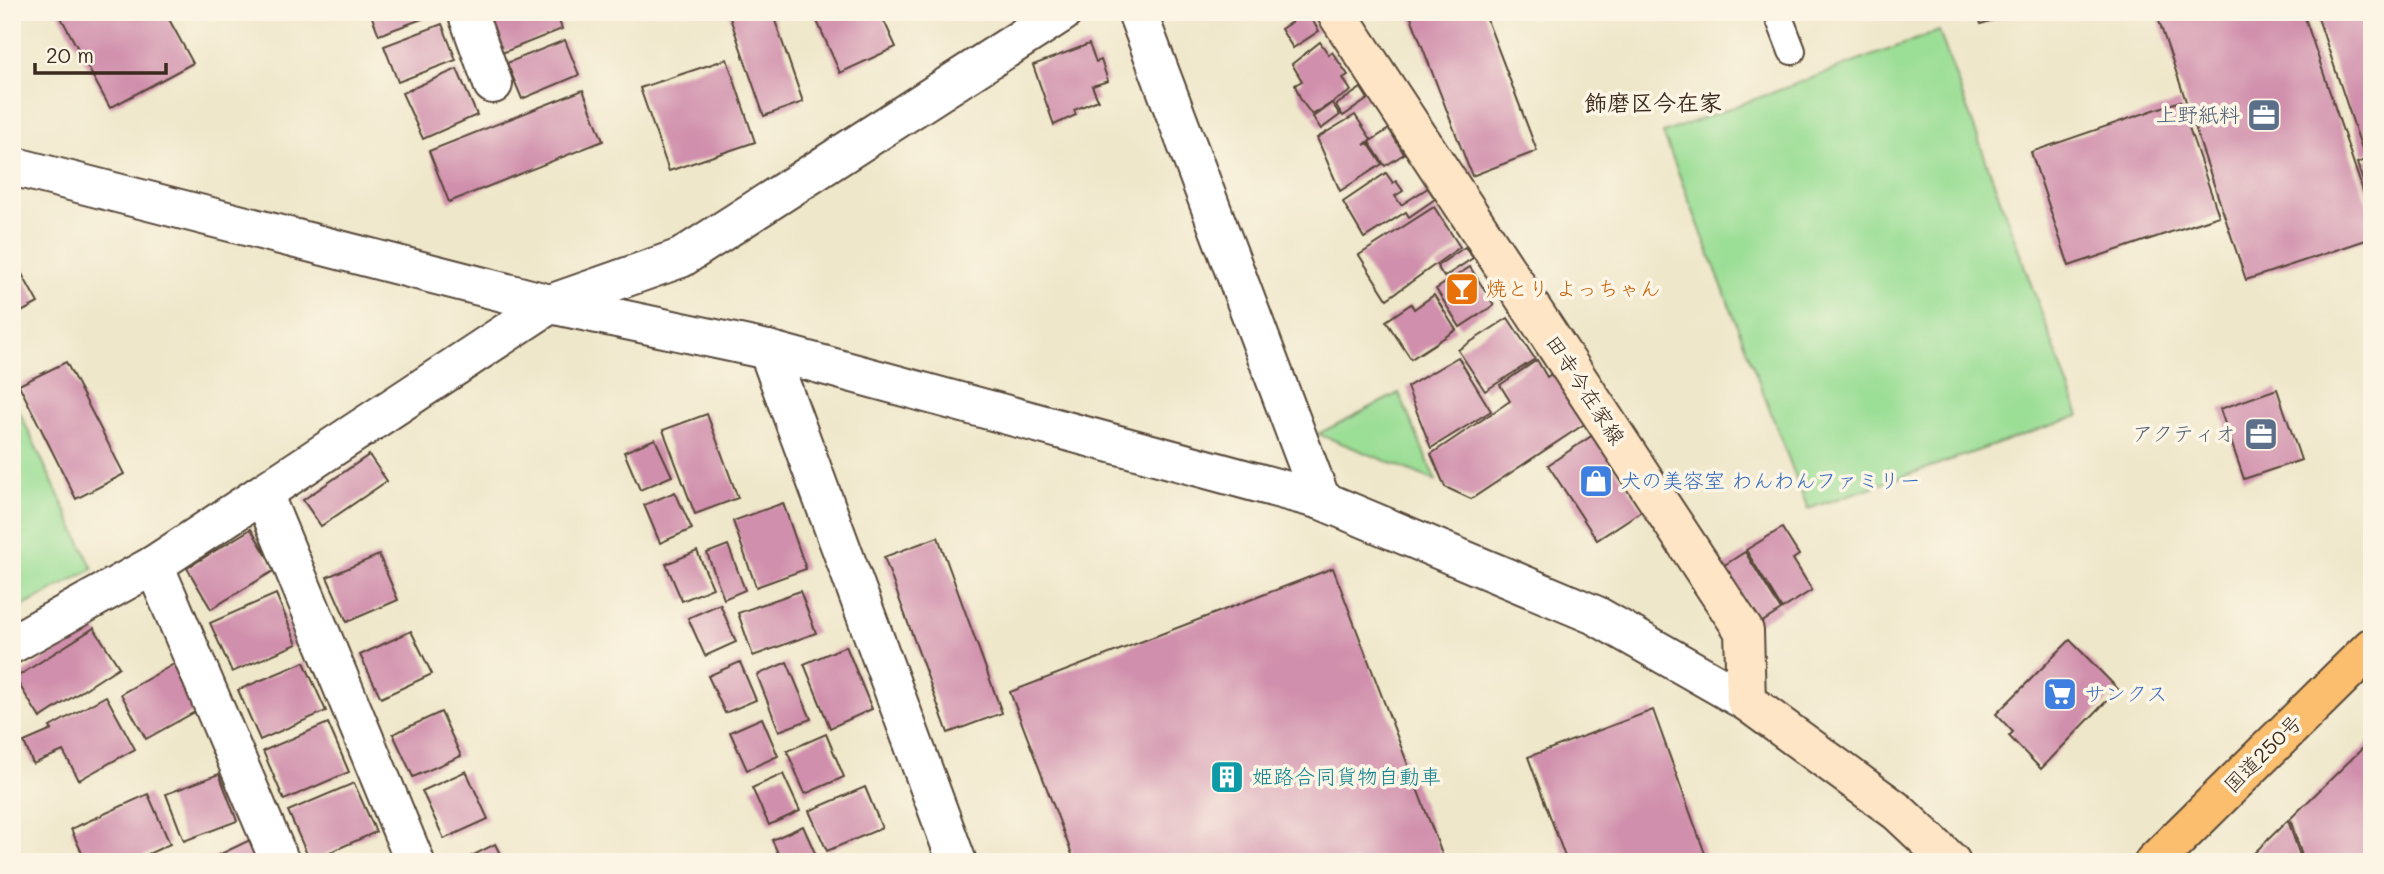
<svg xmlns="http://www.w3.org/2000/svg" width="2384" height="874" font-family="Mali,'Klee One',sans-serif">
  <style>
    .green { fill: #9bde96; stroke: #6b845a; stroke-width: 2 }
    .building { fill: #d08fac }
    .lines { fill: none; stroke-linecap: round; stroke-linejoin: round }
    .service-casing { stroke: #564638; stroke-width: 30 }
    .minor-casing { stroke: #564638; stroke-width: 42 }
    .tertiary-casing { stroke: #564638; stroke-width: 42 }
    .secondary-casing { stroke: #564638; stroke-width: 42 }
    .trunk-casing { stroke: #564638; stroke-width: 42 }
    .service { stroke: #fff; stroke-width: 26 }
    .minor { stroke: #fff; stroke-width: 38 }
    .tertiary { stroke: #fff; stroke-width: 38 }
    .secondary { stroke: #fde5c5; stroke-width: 38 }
    .trunk { stroke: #fabe6e; stroke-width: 38 }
    .labels { text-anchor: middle; stroke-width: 7; stroke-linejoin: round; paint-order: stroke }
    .service-label { font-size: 21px; fill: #4e5e75; stroke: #fcf5e5; text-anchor: end }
    .food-label { font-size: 21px; fill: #c56008; stroke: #fcf5e5; text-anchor: start }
    .street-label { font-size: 21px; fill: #3b2a1e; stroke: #fcf5e5 }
    .shop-label { font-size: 21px; fill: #366cbe; stroke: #fcf5e5; text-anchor: start }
    .culture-label { font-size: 21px; fill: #0d838f; stroke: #fcf5e5; text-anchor: start }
    .neighbourhood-label { font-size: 23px; font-weight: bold; fill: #3b2a1e; stroke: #fcf5e5 }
  </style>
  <rect width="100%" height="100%" fill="#fcf5e5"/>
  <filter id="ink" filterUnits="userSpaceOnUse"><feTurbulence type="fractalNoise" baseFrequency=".0143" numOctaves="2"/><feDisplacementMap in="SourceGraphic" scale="14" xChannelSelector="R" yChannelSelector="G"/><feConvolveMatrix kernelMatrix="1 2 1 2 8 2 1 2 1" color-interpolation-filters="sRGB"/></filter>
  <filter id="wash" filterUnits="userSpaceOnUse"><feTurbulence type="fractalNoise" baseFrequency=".00686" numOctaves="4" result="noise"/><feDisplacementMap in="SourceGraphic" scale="28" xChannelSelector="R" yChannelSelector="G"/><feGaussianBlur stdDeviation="1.57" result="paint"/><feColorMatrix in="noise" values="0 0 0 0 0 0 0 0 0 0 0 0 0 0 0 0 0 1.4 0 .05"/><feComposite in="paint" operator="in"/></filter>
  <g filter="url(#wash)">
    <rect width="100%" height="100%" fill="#efe7ca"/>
    <!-- green -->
    <g class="green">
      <polygon points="1939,31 2079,416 1808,509 1663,133"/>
      <polygon points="1399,393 1436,481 1318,434"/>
      <polygon points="12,396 93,569 12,612"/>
    </g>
    <g id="blocks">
      <!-- building -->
      <g class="building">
        <polygon points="58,12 165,12 193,63 110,108"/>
        <polygon points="370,12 438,12 438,13 379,35"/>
        <polygon points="498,12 556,12 562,29 502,53 487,16"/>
        <polygon points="728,12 772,12 803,102 764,116"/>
        <polygon points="813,12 880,12 896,47 840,73"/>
        <polygon points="1307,12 1319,31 1293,48 1281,29"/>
        <polygon points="1409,12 1484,12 1537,151 1472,176"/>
        <polygon points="1977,12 2014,12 2014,13 1981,24"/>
        <polygon points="2156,12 2303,12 2372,218 2372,238 2246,280"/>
        <polygon points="2316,12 2372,12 2372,152 2364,155"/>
        <polygon points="442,24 456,60 398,82 384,46"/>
        <polygon points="565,40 579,75 522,99 507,63"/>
        <polygon points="1320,42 1329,55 1332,52 1348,75 1343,78 1351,91 1312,115 1301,100 1295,85 1302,81 1292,64"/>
        <polygon points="1089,44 1096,62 1101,60 1108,81 1092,86 1098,100 1074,110 1076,115 1054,125 1033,65"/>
        <polygon points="727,59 755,142 669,171 640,88"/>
        <polygon points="457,69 477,115 423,139 402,93"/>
        <polygon points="1361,88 1368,99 1343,116 1336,105"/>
        <polygon points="583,90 603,141 449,202 429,151"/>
        <polygon points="2180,101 2219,216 2069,266 2031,152"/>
        <polygon points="1332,103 1340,115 1321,129 1313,117"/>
        <polygon points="1355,115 1371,139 1364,145 1368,143 1382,164 1340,191 1317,138"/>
        <polygon points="1389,129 1404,154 1385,166 1369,142"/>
        <polygon points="2372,158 2372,206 2371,206 2357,163"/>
        <polygon points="1386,173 1393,183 1396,181 1403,191 1395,196 1401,205 1428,188 1435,199 1409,217 1406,212 1364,238 1343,202"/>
        <polygon points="1434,207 1460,247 1387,299 1359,255"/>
        <polygon points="1465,247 1473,258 1444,277 1437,266"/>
        <polygon points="12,256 38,303 12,317"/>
        <polygon points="1470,267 1494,305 1460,327 1436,289"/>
        <polygon points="1434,295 1456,330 1411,359 1386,321 1411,304 1414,309"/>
        <polygon points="1508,318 1535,359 1485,391 1458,350"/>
        <polygon points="1458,357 1491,411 1431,448 1407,387"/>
        <polygon points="1537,360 1547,377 1554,372 1586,423 1471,499 1445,487 1431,454 1510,401 1500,385"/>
        <polygon points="66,362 124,474 76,499 19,385"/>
        <polygon points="2277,389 2301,460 2244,479 2220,409"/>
        <polygon points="707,414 738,498 695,514 663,430"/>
        <polygon points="1593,435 1643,510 1597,540 1548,465"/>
        <polygon points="655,439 672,476 640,490 624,452"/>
        <polygon points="369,455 387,481 321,526 303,500"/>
        <polygon points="675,492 692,529 660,543 644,505"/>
        <polygon points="783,503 806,569 756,587 733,521"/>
        <polygon points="1782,528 1799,555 1793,559 1812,590 1782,609 1746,550"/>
        <polygon points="251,529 275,570 211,609 187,568"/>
        <polygon points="938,537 1002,713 948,733 884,557"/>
        <polygon points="728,545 745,590 724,599 707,553"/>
        <polygon points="697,551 713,588 682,601 666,564"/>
        <polygon points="1745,552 1781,610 1759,624 1723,566"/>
        <polygon points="379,555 398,600 347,622 327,577"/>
        <polygon points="1333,568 1445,862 1075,862 1010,692"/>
        <polygon points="800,591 816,633 753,656 738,613"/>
        <polygon points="276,594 297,644 232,672 210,623"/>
        <polygon points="720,604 736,642 705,656 688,618"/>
        <polygon points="94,628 119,667 40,718 15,678"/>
        <polygon points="411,631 432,674 381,698 360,655"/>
        <polygon points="2070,640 2118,689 2041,769 2009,736 2013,732 1996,714"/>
        <polygon points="846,646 872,709 830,728 804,664"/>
        <polygon points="183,659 209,704 146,739 121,694"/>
        <polygon points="304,662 326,711 260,740 238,690"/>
        <polygon points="740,662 756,700 725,713 708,676"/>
        <polygon points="787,662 811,719 779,731 757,675"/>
        <polygon points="106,696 135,749 79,780 63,751 33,764 24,742 52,730 50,727"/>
        <polygon points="1653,710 1708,862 1567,862 1528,757"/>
        <polygon points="441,712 461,756 413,777 393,734"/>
        <polygon points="762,718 778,756 747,770 730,732"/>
        <polygon points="328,723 349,772 284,800 263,751"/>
        <polygon points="826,734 844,777 805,794 787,751"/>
        <polygon points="2372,739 2372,862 2304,862 2290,819"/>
        <polygon points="466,771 488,819 444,839 422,791"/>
        <polygon points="219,774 237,821 184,841 166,794"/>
        <polygon points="783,774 800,811 769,825 752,788"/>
        <polygon points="354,783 376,832 310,861 288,811"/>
        <polygon points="865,787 882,828 827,851 809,811"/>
        <polygon points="148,794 170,844 131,862 86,862 71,829"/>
        <polygon points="2288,820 2302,862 2245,862"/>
        <polygon points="803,826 819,862 782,862 772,840"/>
        <polygon points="250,840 261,862 204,862"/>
        <polygon points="495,844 504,862 460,862"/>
      </g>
    </g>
  </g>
  <g filter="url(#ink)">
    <use href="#blocks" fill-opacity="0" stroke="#564638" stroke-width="2"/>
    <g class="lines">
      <!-- service casing -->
      <g class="service-casing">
        <polyline id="service" points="1777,12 1792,51"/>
      </g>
      <!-- minor casing -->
      <g class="minor-casing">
        <g id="minor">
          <polyline points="467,12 493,84"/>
          <polyline points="1137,12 1321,500"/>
          <polyline points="768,350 957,862"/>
          <polyline points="264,496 415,862"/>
          <polyline points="154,565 280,862"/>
          <polyline points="12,644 154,565 550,304 681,258 1063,12"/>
        </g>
      </g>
      <!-- tertiary casing -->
      <g class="tertiary-casing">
        <polyline id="tertiary" points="12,166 550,304 768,350 1321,500 1595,615 1746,701"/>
      </g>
      <!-- secondary casing -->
      <g class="secondary-casing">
        <polyline id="secondary" points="1336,12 1744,631 1746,701 1898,812 1951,862"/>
      </g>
      <!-- trunk casing -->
      <g class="trunk-casing">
        <polyline id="trunk" points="2154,862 2372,647"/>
      </g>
      <!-- service -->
      <use href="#service" class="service"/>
      <!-- minor -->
      <use href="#minor" class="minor"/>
      <!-- tertiary -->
      <use href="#tertiary" class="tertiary"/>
      <!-- secondary -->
      <use href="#secondary" class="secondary"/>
      <!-- trunk -->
      <use href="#trunk" class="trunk"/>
    </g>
  </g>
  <!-- icons -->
  <defs>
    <g id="office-square" transform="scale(1.75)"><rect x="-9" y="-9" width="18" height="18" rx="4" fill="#5c6f8a" stroke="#fcf5e5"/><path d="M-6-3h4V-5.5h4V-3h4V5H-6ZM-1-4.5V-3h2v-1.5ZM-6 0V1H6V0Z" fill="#fff"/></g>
    <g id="bar-square" transform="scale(1.75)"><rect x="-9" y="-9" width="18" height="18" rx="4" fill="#e8710a" stroke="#fcf5e5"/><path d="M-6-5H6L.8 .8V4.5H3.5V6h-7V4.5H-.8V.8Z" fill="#fff"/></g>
    <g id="shop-square" transform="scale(1.75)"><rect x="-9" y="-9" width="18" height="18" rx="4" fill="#3f7fe0" stroke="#fcf5e5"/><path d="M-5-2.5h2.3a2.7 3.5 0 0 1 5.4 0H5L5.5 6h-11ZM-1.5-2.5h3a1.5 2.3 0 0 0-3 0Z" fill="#fff"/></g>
    <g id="supermarket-square" transform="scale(1.75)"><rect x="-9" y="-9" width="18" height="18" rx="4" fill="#3f7fe0" stroke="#fcf5e5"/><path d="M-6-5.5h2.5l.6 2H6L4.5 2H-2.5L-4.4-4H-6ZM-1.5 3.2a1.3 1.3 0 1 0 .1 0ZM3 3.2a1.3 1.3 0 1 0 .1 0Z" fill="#fff"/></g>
    <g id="building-square" transform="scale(1.75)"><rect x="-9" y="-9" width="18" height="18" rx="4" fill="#0f9aa8" stroke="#fcf5e5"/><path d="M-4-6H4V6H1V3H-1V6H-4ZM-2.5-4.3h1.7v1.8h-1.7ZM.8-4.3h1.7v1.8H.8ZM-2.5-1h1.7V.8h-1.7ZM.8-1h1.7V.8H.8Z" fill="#fff"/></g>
  </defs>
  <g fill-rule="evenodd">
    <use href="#office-square" x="2264" y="115"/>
    <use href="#bar-square" x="1462" y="289"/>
    <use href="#office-square" x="2261" y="434"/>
    <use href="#shop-square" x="1596" y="481"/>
    <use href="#supermarket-square" x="2060" y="694"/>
    <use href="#building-square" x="1227" y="777"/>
  </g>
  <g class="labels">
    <!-- service labels -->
    <g class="service-label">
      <text x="2240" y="122">上野紙料</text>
      <text x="2236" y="441">アクティオ</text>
    </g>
    <!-- food labels -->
    <g class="food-label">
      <text x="1486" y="296">焼とり よっちゃん</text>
    </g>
    <!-- street labels -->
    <g class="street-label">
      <text transform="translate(1585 390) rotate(57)" y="7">田寺今在家線</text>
      <text transform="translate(2263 754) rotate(-45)" y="7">国道250号</text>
    </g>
    <!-- shop labels -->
    <g class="shop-label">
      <text x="1620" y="488">犬の美容室 わんわんファミリー</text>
      <text x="2084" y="701">サンクス</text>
    </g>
    <!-- culture labels -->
    <g class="culture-label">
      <text x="1252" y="784">姫路合同貨物自動車</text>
    </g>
    <!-- neighbourhood labels -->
    <g class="neighbourhood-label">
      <text x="1653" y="111">飾磨区今在家</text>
    </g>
  </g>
  <!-- margin -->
  <rect width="2384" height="874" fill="none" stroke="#fcf5e5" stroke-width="42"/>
  <!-- scale -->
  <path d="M35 63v10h131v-10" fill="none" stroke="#3b2a1e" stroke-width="3.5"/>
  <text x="46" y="63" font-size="21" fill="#3b2a1e" stroke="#fcf5e5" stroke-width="5" paint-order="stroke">20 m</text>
</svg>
